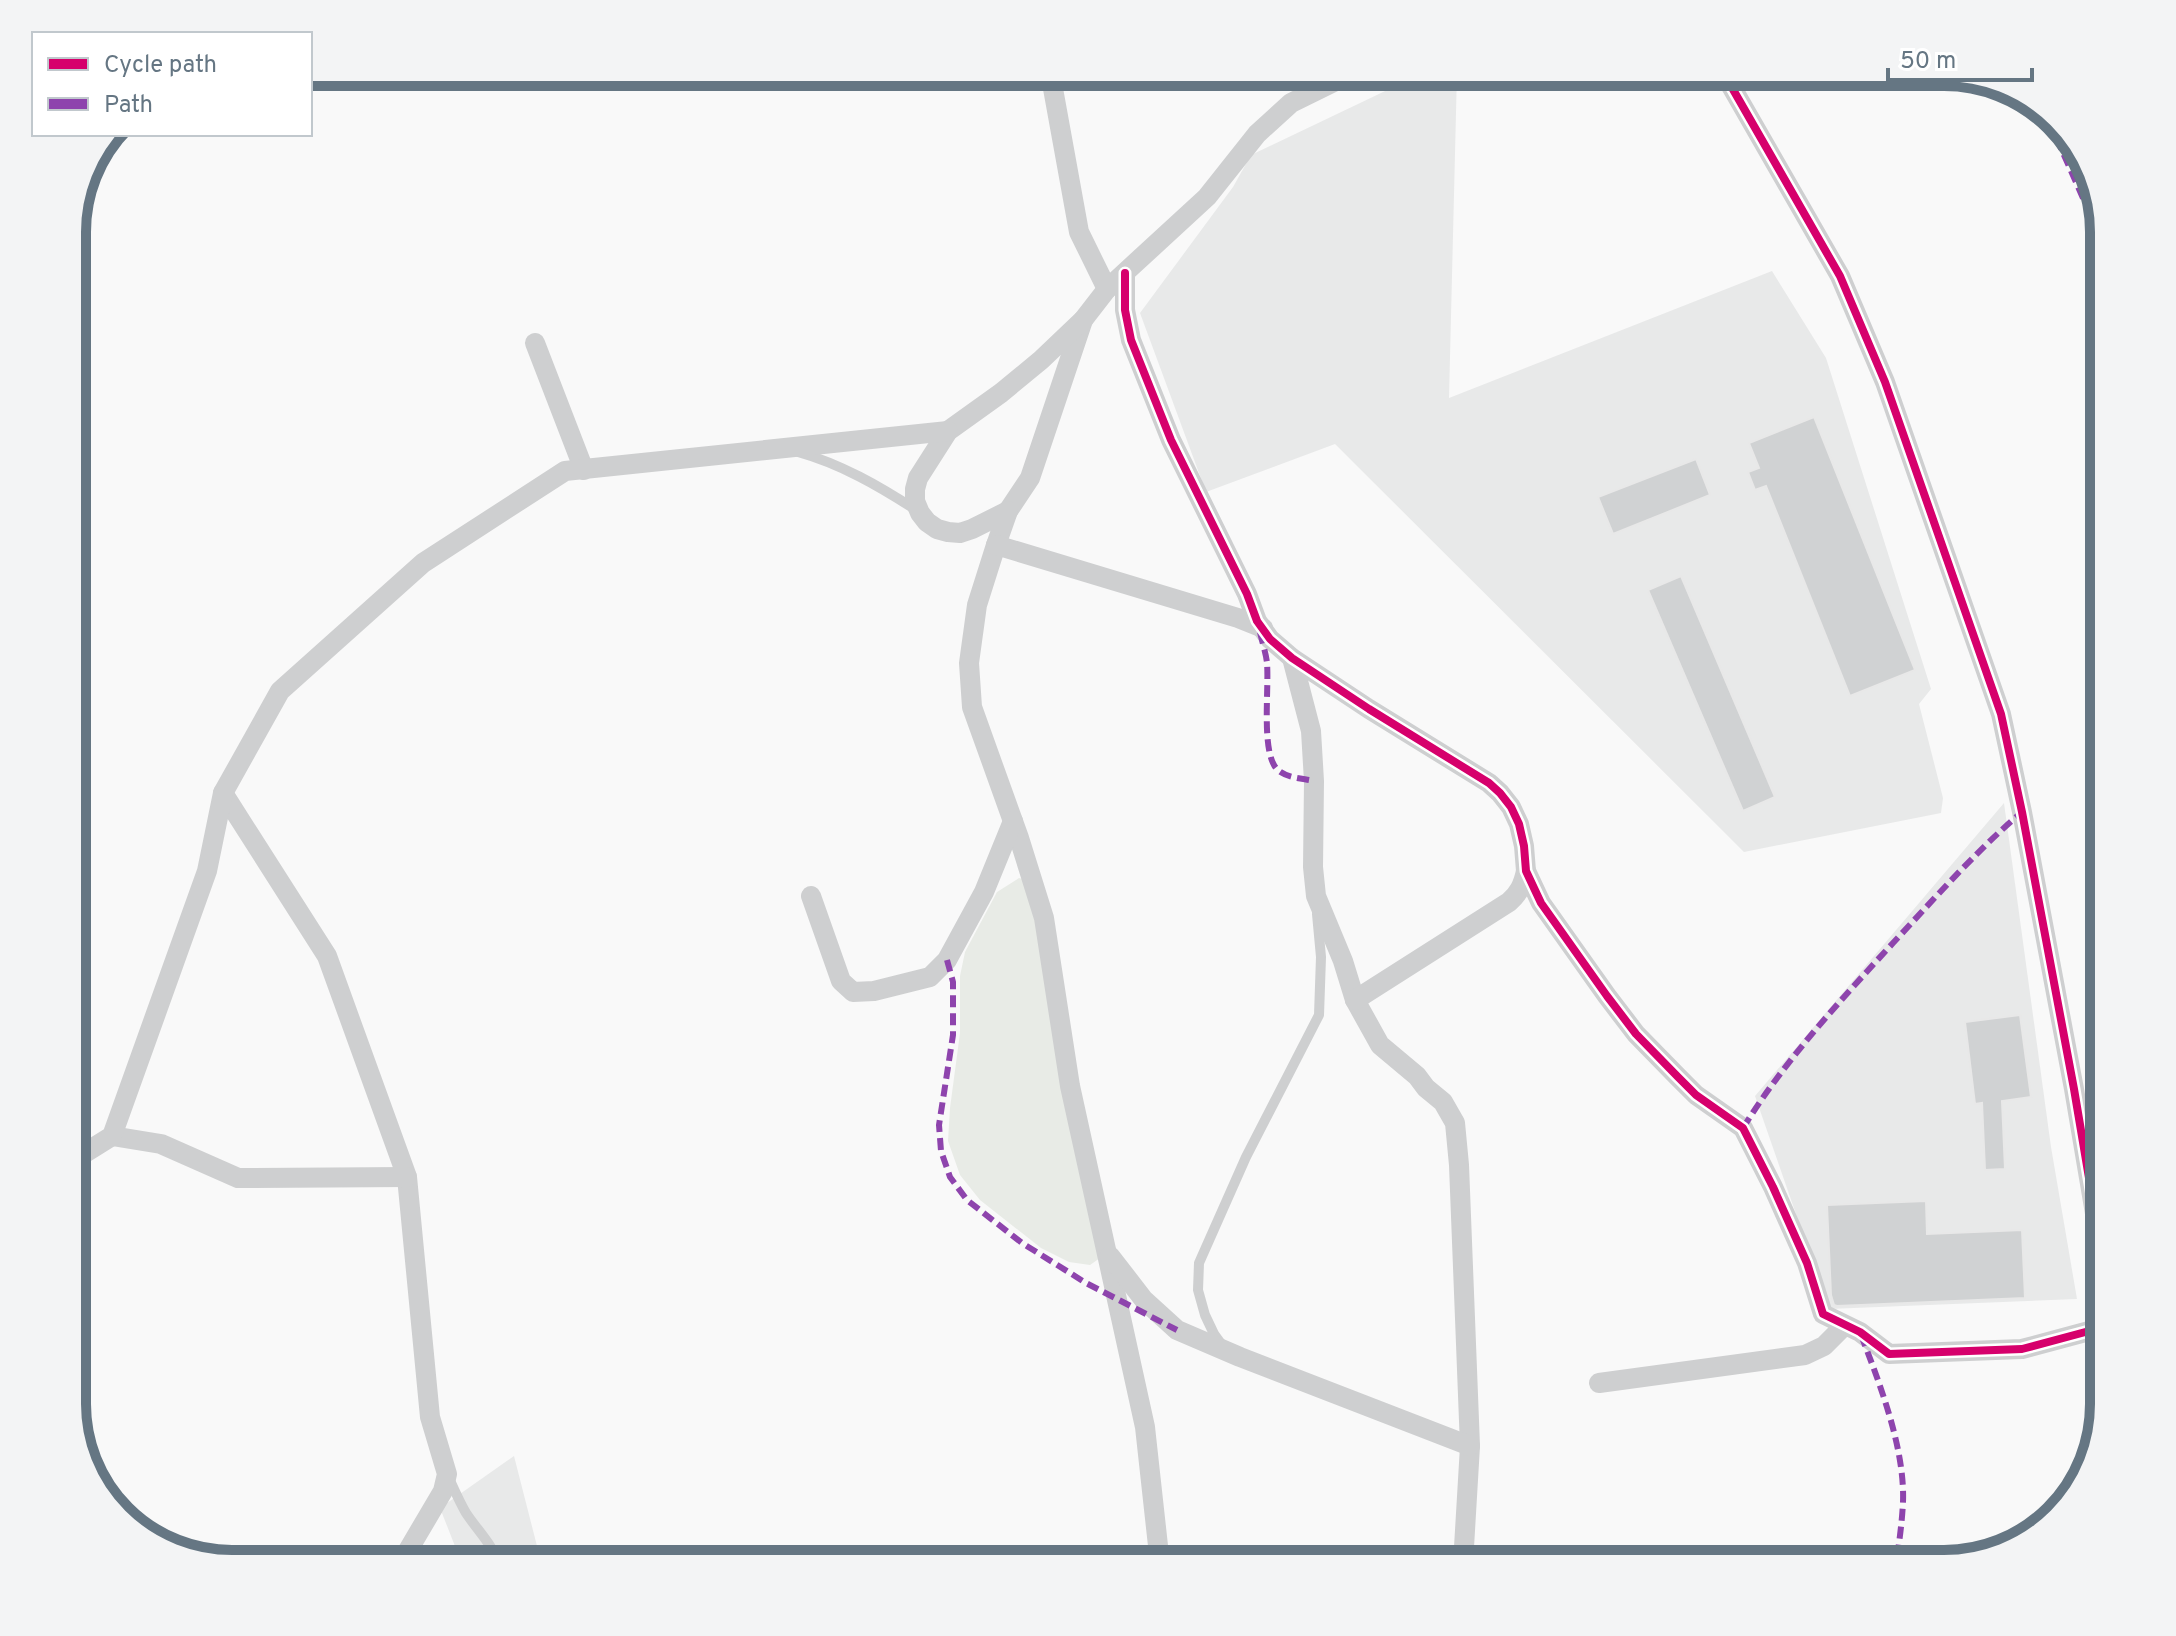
<svg xmlns="http://www.w3.org/2000/svg" width="2176" height="1636" font-family="Overpass,sans-serif">
  <style>
    .built { fill: #e8e9e9 }
    .green { fill: #e8ebe6 }
    .building { fill: #d0d2d3; stroke: #e8e8e8; stroke-width: 2 }
    .lines { fill: none; stroke-linecap: round; stroke-linejoin: round }
    .lane { stroke: #cecfd0; stroke-width: 10 }
    .street { stroke: #cecfd0; stroke-width: 20 }
    .quiet { stroke: #8e44ad; stroke-width: 6; stroke-dasharray: 12 6; stroke-linecap: butt }
    .cycleway-casing { stroke: #fff; stroke-width: 13 }
    .cycleway { stroke: #d6006c; stroke-width: 8 }
    .rim { fill: none; stroke: #657683; stroke-width: 10 }
  </style>
  <rect width="100%" height="100%" fill="#f9f9f9"/>
  <!-- built -->
  <g class="built">
    <polygon points="1425,72 1457,72 1449,398 1772,271 1826,358 1931,689 1919,704 1943,798 1941,813 1744,852 1335,444 1206,492 1140,313 1233,187 1251,155"/>
    <polygon points="2004,803 2051,1147 2077,1299 1829,1309 1755,1096"/>
    <polygon points="514,1456 537,1546 545,1547 559,1564 462,1564 440,1508"/>
  </g>
  <!-- green -->
  <polygon class="green" points="1019,878 1032,882 1100,1258 1090,1265 1069,1262 1041,1248 980,1200 960,1175 948,1141 950,1108 960,1033 960,976 965,952 997,892"/>
  <!-- building -->
  <g class="building">
    <polygon points="1814,417 1915,670 1850,696 1766,486 1755,490 1748,472 1759,468 1749,443"/>
    <polygon points="1696,459 1710,495 1613,534 1598,497"/>
    <polygon points="1681,576 1775,797 1743,811 1648,590"/>
    <polygon points="2020,1015 2031,1097 2002,1101 2005,1169 1985,1170 1982,1103 1975,1104 1965,1022"/>
    <polygon points="1926,1201 1927,1234 2022,1230 2025,1298 1837,1306 1834,1305 1831,1295 1827,1205"/>
  </g>
  <g class="lines">
    <!-- lane -->
    <g class="lane">
      <path d="M798 452C841 464 879 486 916 510"/>
      <polyline points="1222,1345 1214,1334 1205,1315 1198,1290 1199,1263 1246,1157 1319,1015 1321,957 1317,914"/>
      <path d="M448 1476C454 1489 459 1501 466 1513 478 1531 492 1544 499 1564"/>
    </g>
    <!-- street -->
    <g class="street">
      <polyline points="1050,72 1079,232 1107,289"/>
      <polyline points="1723,72 1840,276 1885,382 2001,714 2022,812 2074,1089 2101,1249 2104,1300"/>
      <polyline points="1125,273 1125,310 1131,340 1171,440 1247,594 1257,621 1270,639 1292,658 1369,709 1489,783 1500,793 1511,807 1519,824 1524,846 1526,871 1541,903 1607,996 1636,1034 1678,1077 1696,1095 1743,1128 1773,1187 1807,1263 1823,1314 1860,1332 1889,1354 2022,1349 2104,1327"/>
      <polyline points="1083,320 1030,478 1008,511 996,545 977,605 969,663 972,707 1019,838 1044,918 1070,1086 1145,1427 1160,1564"/>
      <polyline points="535,343 584,470"/>
      <polyline points="1008,511 972,529 960,533 948,532 937,529 927,522 920,513 915,501 915,489 918,478 948,431 1001,393 1041,360 1083,320 1107,289 1207,197 1257,134 1291,103 1354,72"/>
      <polyline points="996,545 1238,618 1263,628"/>
      <polyline points="1292,658 1311,731 1314,781 1313,867 1316,896 1343,961 1355,1000 1380,1045 1417,1076 1426,1088 1443,1102 1455,1123 1459,1165 1470,1446 1463,1564"/>
      <polyline points="223,793 327,956 407,1177 430,1417 447,1474 443,1491 400,1564"/>
      <polyline points="811,896 841,981 853,992 874,991 930,977 947,960 984,892 1013,821"/>
      <path d="M1355 1000 1509 902C1519 893 1523 885 1526 871"/>
      <polyline points="112,1136 161,1144 238,1178 407,1177"/>
      <polyline points="72,1161 112,1136 207,871 223,793 280,691 423,563 565,471 948,431"/>
      <polyline points="1110,1256 1144,1300 1177,1330 1240,1357 1470,1446"/>
      <polyline points="1599,1383 1805,1355 1824,1346 1844,1326"/>
    </g>
    <!-- quiet -->
    <g class="quiet">
      <polyline points="2042,105 2104,246"/>
      <path d="M1260 632C1262 642 1266 653 1267 663 1269 689 1262 744 1274 765 1281 778 1301 778 1314 781"/>
      <polyline points="947,960 953,982 953,1035 939,1125 941,1151 950,1177 967,1200 1022,1243 1086,1283 1177,1330"/>
      <path d="M1743 1128C1785 1060 1839 1002 1893 943 1935 898 1975 852 2022 812"/>
      <path d="M1861 1335C1880 1384 1905 1449 1903 1502 1902 1523 1899 1544 1896 1564"/>
    </g>
    <!-- cycleway casing -->
    <g class="cycleway-casing">
      <g id="cycleway">
        <polyline points="1723,72 1840,276 1885,382 2001,714 2022,812 2074,1089 2101,1249 2104,1300"/>
        <polyline points="1125,273 1125,310 1131,340 1171,440 1247,594 1257,621 1270,639 1292,658 1369,709 1489,783 1500,793 1511,807 1519,824 1524,846 1526,871 1541,903 1607,996 1636,1034 1678,1077 1696,1095 1743,1128 1773,1187 1807,1263 1823,1314 1860,1332 1889,1354 2022,1349 2104,1327"/>
      </g>
    </g>
    <!-- cycleway -->
    <use href="#cycleway" class="cycleway"/>
  </g>
  <!-- crop -->
  <path d="M0 0H2176V1636H0ZM232 86H1944A146 146 0 0 1 2090 232V1404A146 146 0 0 1 1944 1550H232A146 146 0 0 1 86 1404V232A146 146 0 0 1 232 86Z" fill="#f3f4f5" fill-rule="evenodd"/>
  <path class="rim" d="M232 86H1944A146 146 0 0 1 2090 232V1404A146 146 0 0 1 1944 1550H232A146 146 0 0 1 86 1404V232A146 146 0 0 1 232 86Z"/>
  <!-- legend -->
  <rect x="32" y="32" width="280" height="104" fill="#ffffff" stroke="#c1c8cd" stroke-width="2"/>
  <rect x="48" y="58" width="40" height="12" fill="#d6006c" stroke="#c1c8cd" stroke-width="2"/>
  <text x="104" y="72" font-size="24" fill="#657683">Cycle path</text>
  <rect x="48" y="98" width="40" height="12" fill="#8e44ad" stroke="#c1c8cd" stroke-width="2"/>
  <text x="104" y="112" font-size="24" fill="#657683">Path</text>
  <!-- scale -->
  <path d="M1888 68v12h144v-12" fill="none" stroke="#657683" stroke-width="4"/>
  <text x="1900" y="68" font-size="24" fill="#657683" stroke="#ffffff" stroke-width="6" paint-order="stroke">50 m</text>
</svg>
